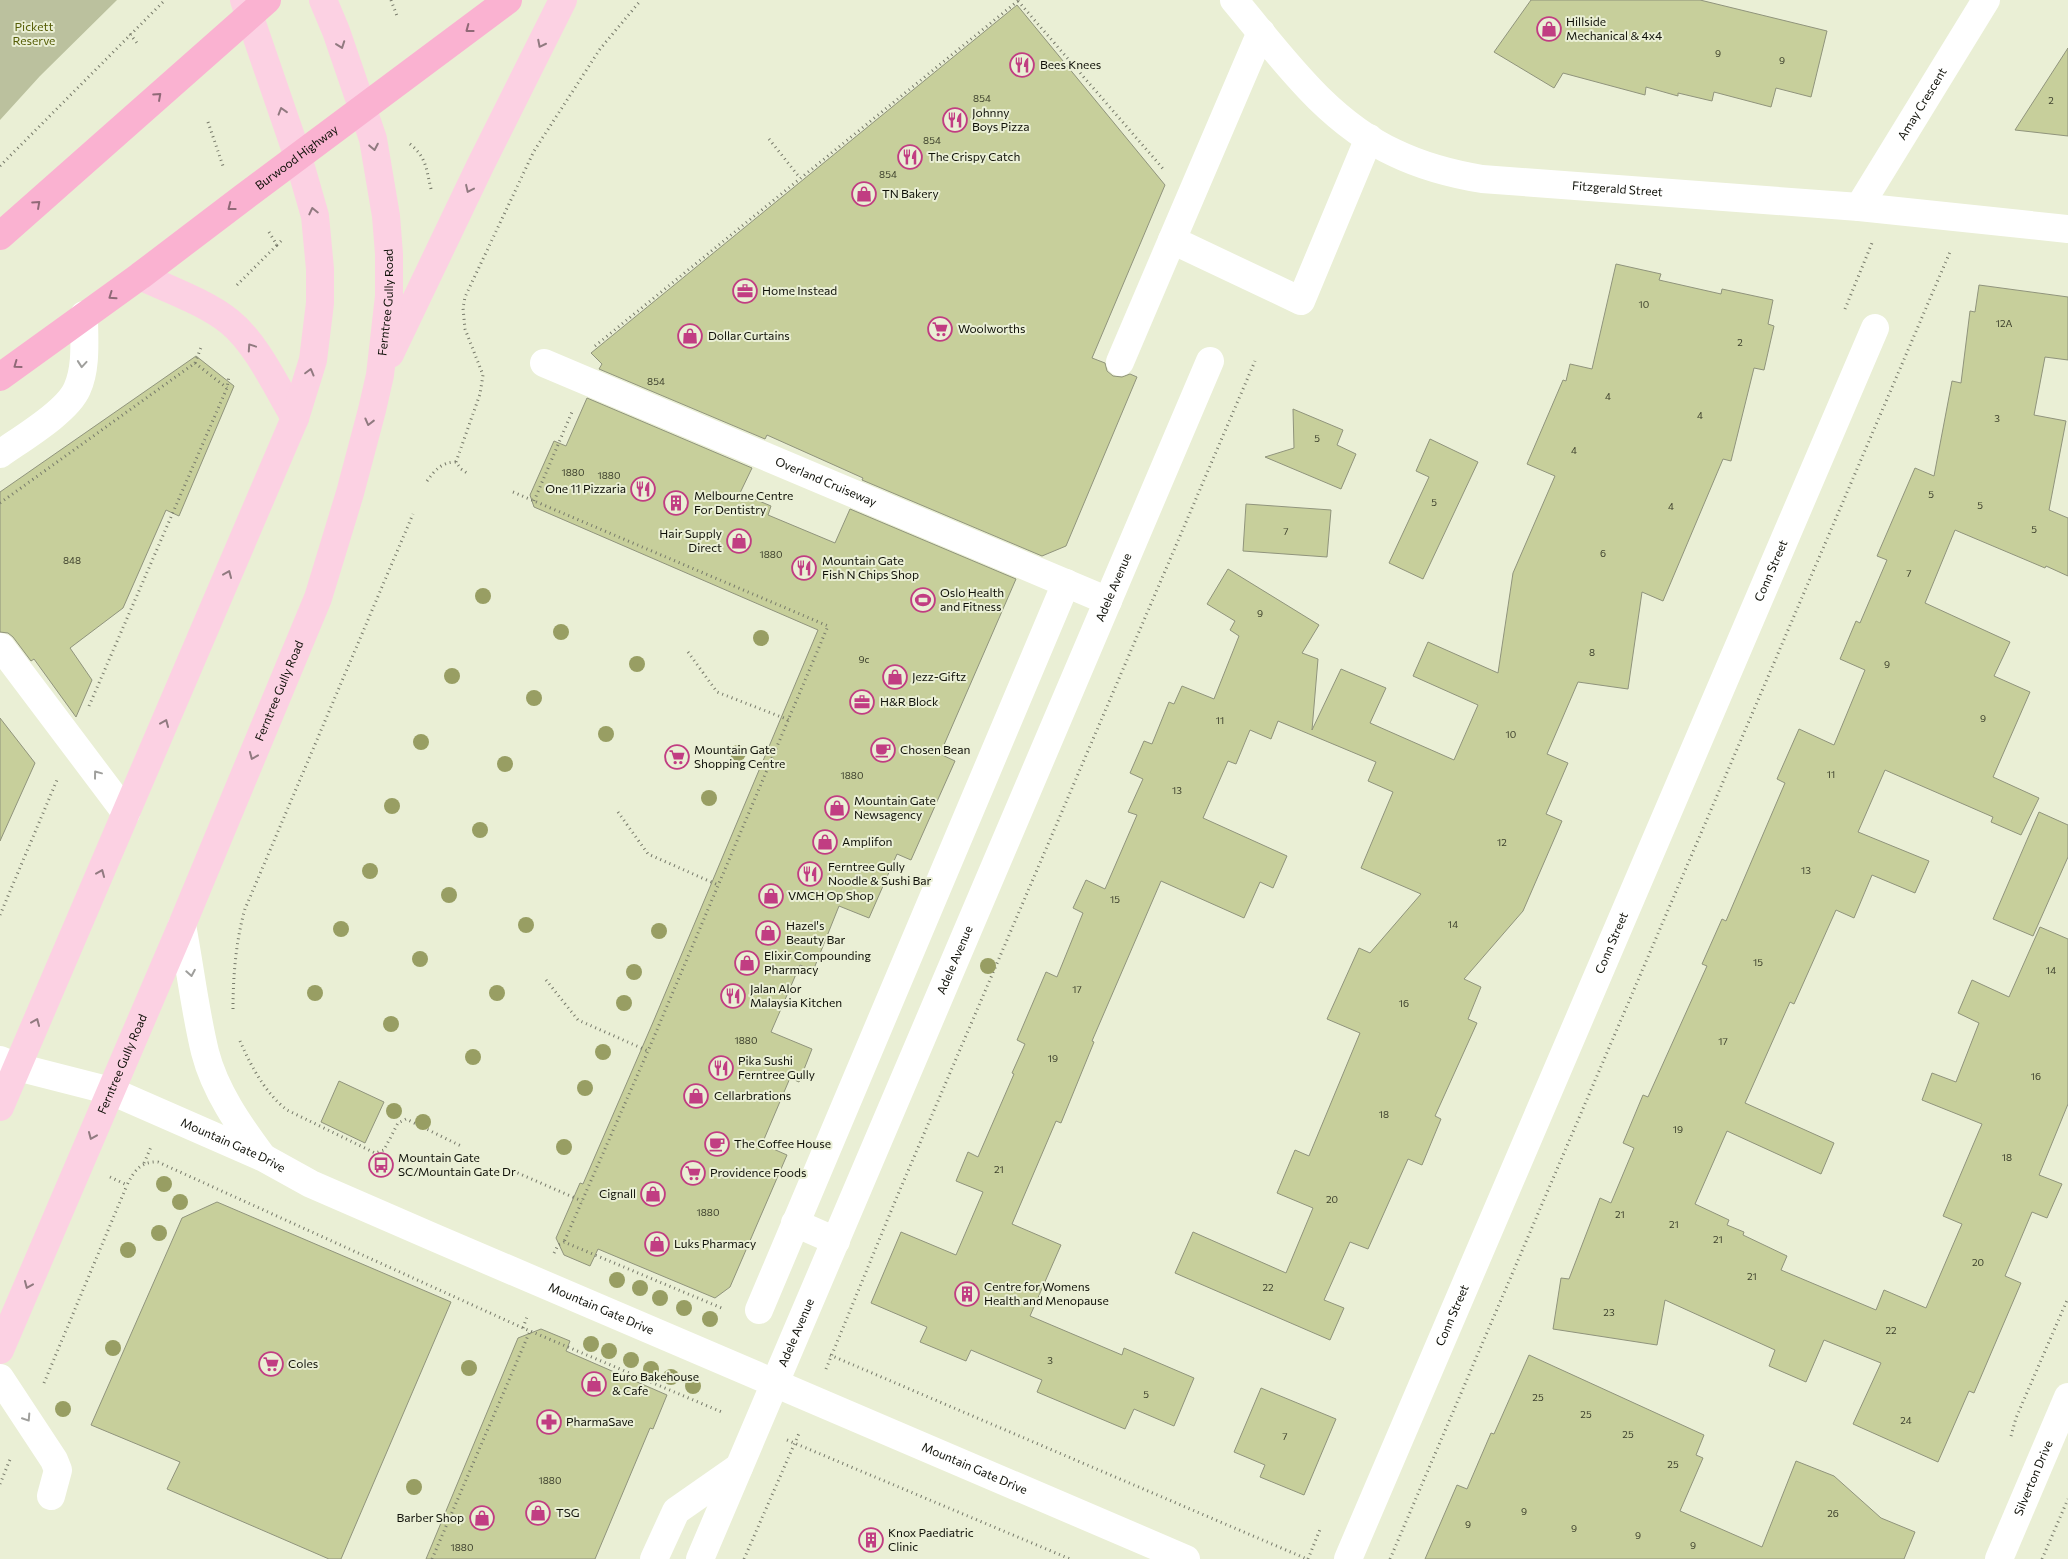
<svg xmlns="http://www.w3.org/2000/svg" width="2068" height="1559" font-family="Commissioner,sans-serif">
  <style>
    .green { fill: #bbc19e }
    .building { fill: #c7cf9b; stroke: #90947c }
    .lines { fill: none; stroke-linecap: round; stroke-linejoin: round }
    .path { stroke: #777a6a; stroke-width: 3; stroke-dasharray: 1 4; stroke-linecap: butt }
    .minor { stroke: #fff; stroke-width: 28 }
    .major { stroke: #fcd1e3; stroke-width: 28 }
    .highway { stroke: #fab2d1; stroke-width: 28 }
    .tree { fill: #989e63 }
    .oneway { stroke: #906977 }
    .oneway2 { stroke: #917a80 }
    .oneway3 { stroke: #9f9f9c }
    .labels { text-anchor: middle; stroke-width: 4; stroke-linejoin: round; paint-order: stroke }
    .number-label { font-size: 10px; fill: #3d402d }
    .poi-label { font-size: 12px; fill: #0f1008; stroke: #eaefd5; text-anchor: start }
    .park-label { font-size: 12px; fill: #545c05; stroke: #eaefd5 }
    .street-label { font-size: 12px; fill: #0f1008; stroke: #eaefd5 }
  </style>
  <rect width="100%" height="100%" fill="#eaefd5"/>
  <!-- green -->
  <polygon class="green" points="0,0 117,0 40,76 0,120"/>
  <!-- building -->
  <g class="building">
    <polygon points="1531,0 1700,0 1827,31 1811,97 1776,88 1771,107 1714,92 1712,101 1678,93 1678,96 1646,87 1645,95 1563,73 1554,88 1494,52"/>
    <polygon points="1017,5 1165,185 1092,358 1105,363 1107,371 1113,376 1122,377 1130,374 1137,377 1066,546 1042,556 862,480 863,478 767,435 765,439 599,369 602,364 591,353"/>
    <polygon points="2068,48 2068,136 2015,130"/>
    <polygon points="1616,264 1661,274 1659,280 1721,294 1722,289 1773,300 1768,324 1774,326 1764,370 1754,368 1731,461 1723,459 1663,601 1642,592 1628,689 1578,682 1547,754 1568,763 1546,814 1562,821 1523,911 1464,979 1481,987 1468,1019 1477,1023 1435,1116 1441,1119 1422,1165 1408,1159 1368,1249 1350,1242 1324,1300 1344,1308 1330,1340 1175,1273 1193,1232 1286,1273 1313,1208 1277,1193 1295,1150 1309,1156 1360,1033 1327,1019 1359,948 1370,953 1421,894 1361,868 1393,792 1368,781 1376,762 1278,721 1271,739 1250,730 1236,764 1228,761 1203,818 1287,856 1273,888 1260,882 1244,918 1161,881 1092,1041 1094,1042 1061,1123 1056,1121 1012,1224 1061,1245 1030,1316 1122,1355 1124,1348 1194,1378 1174,1426 1134,1409 1125,1429 1037,1392 1042,1380 971,1350 966,1361 920,1342 927,1327 871,1303 901,1232 956,1255 983,1192 956,1181 968,1152 978,1157 1014,1074 1012,1073 1025,1044 1017,1040 1046,972 1057,977 1083,913 1073,908 1086,880 1105,889 1137,815 1128,812 1143,779 1130,773 1144,741 1152,744 1169,702 1174,704 1182,686 1214,699 1239,636 1230,630 1235,621 1207,604 1228,569 1319,625 1302,653 1318,659 1312,730 1341,669 1386,688 1370,723 1454,760 1478,705 1413,676 1428,642 1498,673 1513,573 1555,476 1527,464 1563,380 1566,381 1570,364 1592,369"/>
    <polygon points="1979,285 2068,297 2068,360 2045,357 2034,415 2066,421 2049,510 2068,518 2068,576 2046,566 2045,568 1955,530 1925,603 2010,642 1994,676 2030,692 1993,777 2039,798 2021,835 1991,822 1993,817 1885,770 1858,832 1929,861 1915,893 1872,875 1854,918 1836,910 1794,1004 1790,1002 1745,1103 1834,1143 1821,1174 1727,1131 1695,1204 1729,1220 1727,1225 1744,1232 1743,1235 1787,1256 1781,1270 1876,1310 1884,1290 1926,1308 1962,1224 1943,1216 1982,1124 1922,1100 1932,1073 1956,1082 1979,1023 1958,1013 1972,980 2009,997 2040,927 2068,939 2068,1104 2039,1175 2062,1184 2047,1218 2032,1212 2005,1276 2021,1283 1974,1393 1969,1391 1938,1462 1853,1424 1881,1363 1824,1340 1806,1382 1769,1366 1775,1350 1665,1300 1657,1345 1553,1329 1561,1278 1569,1279 1600,1198 1611,1203 1634,1148 1623,1143 1643,1095 1648,1097 1707,966 1702,964 1722,919 1726,921 1785,783 1777,779 1799,729 1834,745 1865,670 1840,659 1856,621 1860,623 1887,560 1877,556 1915,468 1934,476 1952,381 1961,383 1970,311 1975,312"/>
    <polygon points="196,356 234,386 179,516 166,510 123,608 70,648 92,680 76,717 34,659 31,661 13,637 8,633 0,632 0,492"/>
    <polygon points="587,398 752,468 740,493 771,506 768,515 835,543 850,509 1016,579 940,754 955,761 911,860 897,854 869,918 839,906 813,971 800,965 771,1032 812,1049 799,1082 790,1078 762,1144 787,1155 730,1287 715,1298 598,1249 590,1266 564,1255 556,1238 580,1183 583,1184 654,1020 818,630 534,507 530,495 554,441 566,446"/>
    <polygon points="1293,409 1343,430 1337,445 1356,454 1341,489 1265,457 1294,448"/>
    <polygon points="1430,439 1478,462 1423,579 1389,563 1429,477 1416,471"/>
    <polygon points="1246,504 1331,510 1327,557 1243,551"/>
    <polygon points="0,718 35,763 0,841"/>
    <polygon points="2039,812 2068,825 2068,857 2033,936 1993,919"/>
    <polygon points="339,1081 384,1102 365,1143 321,1122"/>
    <polygon points="217,1202 451,1302 341,1559 329,1559 167,1489 180,1462 91,1425 182,1218"/>
    <polygon points="541,1329 570,1341 566,1351 667,1395 653,1429 650,1428 595,1559 426,1559 518,1338"/>
    <polygon points="1529,1355 1704,1435 1696,1455 1703,1458 1680,1511 1762,1547 1796,1461 1834,1476 1881,1518 1915,1532 1904,1559 1425,1559 1457,1485 1467,1489 1491,1433 1494,1434"/>
    <polygon points="1261,1388 1336,1419 1304,1495 1260,1477 1265,1465 1234,1452"/>
  </g>
  <g class="lines">
    <!-- path -->
    <g class="path">
      <polyline points="391,0 397,16"/>
      <polyline points="1018,1 1165,171"/>
      <polyline points="130,34 137,43"/>
      <polyline points="208,122 223,166"/>
      <polyline points="769,139 800,178"/>
      <path d="M410 144C427 158 426 169 431 189"/>
      <polyline points="0,166 165,0"/>
      <polyline points="269,232 277,245 282,240"/>
      <polyline points="237,285 277,245"/>
      <polyline points="1845,309 1872,243"/>
      <polyline points="595,346 1019,0"/>
      <polyline points="195,363 227,388"/>
      <polyline points="456,462 480,394 483,375 465,329 463,308 465,297 534,151 600,49 641,0"/>
      <path d="M427 481C435 470 442 462 456 462L461 469 467 473"/>
      <polyline points="513,492 828,626 648,1051 564,1242"/>
      <polyline points="534,501 572,412"/>
      <polyline points="0,503 195,363 202,345"/>
      <polyline points="688,652 717,692 789,720"/>
      <polyline points="89,706 227,388 229,376"/>
      <polyline points="618,812 648,854 718,885"/>
      <polyline points="0,915 57,780"/>
      <polyline points="546,980 578,1020 648,1051"/>
      <path d="M233 1009C233 976 236 940 245 909L413 514"/>
      <path d="M240 1041C251 1066 265 1093 287 1110L375 1153 384 1150 398 1123 406 1119 461 1146"/>
      <polyline points="144,1163 151,1147"/>
      <polyline points="513,1171 582,1201"/>
      <path d="M110 1177 127 1185C134 1171 141 1161 158 1162L523 1328 724 1413"/>
      <polyline points="554,1253 558,1245 564,1242 724,1309"/>
      <polyline points="523,1328 528,1314"/>
      <polyline points="830,1355 1307,1559"/>
      <polyline points="826,1369 896,1199 1255,361"/>
      <polyline points="44,1383 127,1185"/>
      <polyline points="2011,1436 2016,1418 2068,1298"/>
      <polyline points="787,1440 1070,1559"/>
      <polyline points="0,1484 11,1457"/>
      <polyline points="432,1559 530,1331"/>
      <polyline points="744,1559 800,1431"/>
      <polyline points="1308,1559 1321,1527"/>
      <polyline points="1390,1559 1950,252"/>
      <polyline points="2042,1559 2068,1499"/>
    </g>
    <!-- minor -->
    <g class="minor">
      <path id="s1" d="M1234 0C1281 56 1326 121 1395 153 1422 166 1452 174 1482 179L1859 207 2068 229"/>
      <polyline points="1261,32 1172,240 1301,301 1369,138"/>
      <path id="s2" d="M1859 207 1986 0"/>
      <polyline points="1120,362 1172,240"/>
      <path id="s3" d="M544 363 1108 601"/>
      <path d="M0 454C21 439 67 412 77 389 87 367 84 339 84 315"/>
      <polyline points="1,647 126,813"/>
      <path d="M182 925C190 967 195 1011 205 1052 215 1091 239 1125 262 1156"/>
      <path id="s4" d="M0 1060 17 1067 111 1091 264 1158 311 1184 433 1237 1186 1559"/>
      <polyline points="795,1223 836,1241"/>
      <polyline points="759,1310 1066,583"/>
      <polyline points="0,1378 54,1460 58,1470 51,1496"/>
      <polyline points="654,1559 676,1511 739,1467"/>
      <path id="s5" d="M700 1559 1210 361"/>
      <path id="s6" d="M1348 1559 1875 328"/>
      <path id="s7" d="M1999 1559 2068 1397"/>
    </g>
    <!-- major -->
    <g class="major">
      <path d="M140 276C168 289 207 303 230 322 257 344 277 388 295 418"/>
      <polyline points="390,354 480,166 563,0"/>
      <polyline points="0,1107 295,418 313,360 320,303 320,269 315,216 298,157 244,0"/>
      <path id="s8" d="M0 1350 182 925 318 598 350 493 372 410 380 375 389 296V254L386 216 373 139 336 31 323 0"/>
    </g>
    <!-- highway -->
    <g class="highway">
      <polyline points="0,236 267,0"/>
      <path id="s9" d="M0 377 140 276 244 197 508 0"/>
    </g>
  </g>
  <!-- trees -->
  <g class="tree">
    <circle cx="483" cy="596" r="8"/>
    <circle cx="561" cy="632" r="8"/>
    <circle cx="761" cy="638" r="8"/>
    <circle cx="637" cy="664" r="8"/>
    <circle cx="452" cy="676" r="8"/>
    <circle cx="534" cy="698" r="8"/>
    <circle cx="606" cy="734" r="8"/>
    <circle cx="421" cy="742" r="8"/>
    <circle cx="738" cy="753" r="8"/>
    <circle cx="505" cy="764" r="8"/>
    <circle cx="709" cy="798" r="8"/>
    <circle cx="392" cy="806" r="8"/>
    <circle cx="480" cy="830" r="8"/>
    <circle cx="370" cy="871" r="8"/>
    <circle cx="449" cy="895" r="8"/>
    <circle cx="526" cy="925" r="8"/>
    <circle cx="341" cy="929" r="8"/>
    <circle cx="659" cy="931" r="8"/>
    <circle cx="420" cy="959" r="8"/>
    <circle cx="988" cy="966" r="8"/>
    <circle cx="634" cy="972" r="8"/>
    <circle cx="315" cy="993" r="8"/>
    <circle cx="497" cy="993" r="8"/>
    <circle cx="624" cy="1003" r="8"/>
    <circle cx="391" cy="1024" r="8"/>
    <circle cx="603" cy="1052" r="8"/>
    <circle cx="473" cy="1057" r="8"/>
    <circle cx="585" cy="1088" r="8"/>
    <circle cx="394" cy="1111" r="8"/>
    <circle cx="423" cy="1122" r="8"/>
    <circle cx="564" cy="1147" r="8"/>
    <circle cx="164" cy="1184" r="8"/>
    <circle cx="180" cy="1202" r="8"/>
    <circle cx="159" cy="1233" r="8"/>
    <circle cx="128" cy="1250" r="8"/>
    <circle cx="617" cy="1280" r="8"/>
    <circle cx="640" cy="1288" r="8"/>
    <circle cx="660" cy="1298" r="8"/>
    <circle cx="684" cy="1308" r="8"/>
    <circle cx="710" cy="1319" r="8"/>
    <circle cx="591" cy="1344" r="8"/>
    <circle cx="113" cy="1348" r="8"/>
    <circle cx="609" cy="1351" r="8"/>
    <circle cx="631" cy="1360" r="8"/>
    <circle cx="469" cy="1368" r="8"/>
    <circle cx="651" cy="1369" r="8"/>
    <circle cx="671" cy="1377" r="8"/>
    <circle cx="693" cy="1386" r="8"/>
    <circle cx="63" cy="1409" r="8"/>
    <circle cx="414" cy="1487" r="8"/>
  </g>
  <!-- one-way arrows -->
  <defs><path id="oneway-chevron" d="M-2-3.5L2.5 0L-2 3.5" fill="none" stroke-width="1.6" stroke-linecap="round" stroke-linejoin="round" transform="scale(1.25)"/></defs>
  <g class="oneway">
    <use href="#oneway-chevron" transform="translate(469 29) rotate(143)"/>
    <use href="#oneway-chevron" transform="translate(158 96) rotate(-42)"/>
    <use href="#oneway-chevron" transform="translate(37 204) rotate(-42)"/>
    <use href="#oneway-chevron" transform="translate(231 207) rotate(142)"/>
    <use href="#oneway-chevron" transform="translate(112 296) rotate(145)"/>
    <use href="#oneway-chevron" transform="translate(17 365) rotate(144)"/>
  </g>
  <g class="oneway2">
    <use href="#oneway-chevron" transform="translate(541 44) rotate(117)"/>
    <use href="#oneway-chevron" transform="translate(341 45) rotate(70)"/>
    <use href="#oneway-chevron" transform="translate(282 111) rotate(-107)"/>
    <use href="#oneway-chevron" transform="translate(374 147) rotate(79)"/>
    <use href="#oneway-chevron" transform="translate(469 189) rotate(115)"/>
    <use href="#oneway-chevron" transform="translate(313 211) rotate(-103)"/>
    <use href="#oneway-chevron" transform="translate(251 347) rotate(-124)"/>
    <use href="#oneway-chevron" transform="translate(310 372) rotate(-75)"/>
    <use href="#oneway-chevron" transform="translate(369 422) rotate(104)"/>
    <use href="#oneway-chevron" transform="translate(228 574) rotate(-67)"/>
    <use href="#oneway-chevron" transform="translate(165 723) rotate(-67)"/>
    <use href="#oneway-chevron" transform="translate(253 756) rotate(113)"/>
    <use href="#oneway-chevron" transform="translate(101 873) rotate(-67)"/>
    <use href="#oneway-chevron" transform="translate(36 1022) rotate(-67)"/>
    <use href="#oneway-chevron" transform="translate(92 1136) rotate(113)"/>
    <use href="#oneway-chevron" transform="translate(28 1285) rotate(113)"/>
  </g>
  <g class="oneway3">
    <use href="#oneway-chevron" transform="translate(82 364) rotate(95)"/>
    <use href="#oneway-chevron" transform="translate(97 774) rotate(-127)"/>
    <use href="#oneway-chevron" transform="translate(191 973) rotate(80)"/>
    <use href="#oneway-chevron" transform="translate(27 1418) rotate(57)"/>
  </g>
  <!-- icons -->
  <defs>
    <g id="shop-ring" transform="scale(1.25)"><circle r="9.5" fill="#eaefd5" stroke="#c13d82" stroke-width="1.5"/><path d="M-5-2.5h2.3a2.7 3.5 0 0 1 5.4 0H5L5.5 6h-11ZM-1.5-2.5h3a1.5 2.3 0 0 0-3 0Z" fill="#c13d82"/></g>
    <g id="restaurant-ring" transform="scale(1.25)"><circle r="9.5" fill="#eaefd5" stroke="#c13d82" stroke-width="1.5"/><path d="M-5-6h1v4h1v-4h1v4h1v-4h1v5L-1.5 .5V6h-2V.5L-5-1ZM5-6V6H3V1.5H1.5Q1.5-4 5-6Z" fill="#c13d82"/></g>
    <g id="office-ring" transform="scale(1.25)"><circle r="9.5" fill="#eaefd5" stroke="#c13d82" stroke-width="1.5"/><path d="M-6-3h4V-5.5h4V-3h4V5H-6ZM-1-4.5V-3h2v-1.5ZM-6 0V1H6V0Z" fill="#c13d82"/></g>
    <g id="supermarket-ring" transform="scale(1.25)"><circle r="9.5" fill="#eaefd5" stroke="#c13d82" stroke-width="1.5"/><path d="M-6-5.5h2.5l.6 2H6L4.5 2H-2.5L-4.4-4H-6ZM-1.5 3.2a1.3 1.3 0 1 0 .1 0ZM3 3.2a1.3 1.3 0 1 0 .1 0Z" fill="#c13d82"/></g>
    <g id="building-ring" transform="scale(1.25)"><circle r="9.5" fill="#eaefd5" stroke="#c13d82" stroke-width="1.5"/><path d="M-4-6H4V6H1V3H-1V6H-4ZM-2.5-4.3h1.7v1.8h-1.7ZM.8-4.3h1.7v1.8H.8ZM-2.5-1h1.7V.8h-1.7ZM.8-1h1.7V.8H.8Z" fill="#c13d82"/></g>
    <g id="stadium-ring" transform="scale(1.25)"><circle r="9.5" fill="#eaefd5" stroke="#c13d82" stroke-width="1.5"/><path d="M0-5a6.5 5 0 1 0 0 10a6.5 5 0 1 0 0-10ZM-3.5-1.8h7v3.6h-7Z" fill="#c13d82"/></g>
    <g id="cafe-ring" transform="scale(1.25)"><circle r="9.5" fill="#eaefd5" stroke="#c13d82" stroke-width="1.5"/><path d="M-5.5-4.5H6V0H3Q3 3.5 0 3.5H-2.5Q-5.5 3.5-5.5 0ZM3-3.2v2h1.7v-2ZM-6 4.5H4V6H-6Z" fill="#c13d82"/></g>
    <g id="bus-ring" transform="scale(1.25)"><circle r="9.5" fill="#eaefd5" stroke="#c13d82" stroke-width="1.5"/><path d="M-5-6H5V4H4V6H2V4H-2V6H-4V4H-5ZM-3.5-4V0h7V-4ZM-3.5 1.2v1.5H-2V1.2ZM2 1.2v1.5H3.5V1.2Z" fill="#c13d82"/></g>
    <g id="pharmacy-ring" transform="scale(1.25)"><circle r="9.5" fill="#eaefd5" stroke="#c13d82" stroke-width="1.5"/><path d="M-2-6h4v4h4v4h-4v4h-4v-4h-4v-4h4Z" fill="#c13d82"/></g>
  </defs>
  <g fill-rule="evenodd">
    <use href="#shop-ring" x="1549" y="29"/>
    <use href="#restaurant-ring" x="1022" y="65"/>
    <use href="#restaurant-ring" x="955" y="120"/>
    <use href="#restaurant-ring" x="910" y="157"/>
    <use href="#shop-ring" x="864" y="194"/>
    <use href="#office-ring" x="745" y="291"/>
    <use href="#supermarket-ring" x="940" y="329"/>
    <use href="#shop-ring" x="690" y="336"/>
    <use href="#restaurant-ring" x="643" y="489"/>
    <use href="#building-ring" x="676" y="503"/>
    <use href="#shop-ring" x="739" y="541"/>
    <use href="#restaurant-ring" x="804" y="568"/>
    <use href="#stadium-ring" x="923" y="600"/>
    <use href="#shop-ring" x="895" y="677"/>
    <use href="#office-ring" x="862" y="702"/>
    <use href="#cafe-ring" x="883" y="750"/>
    <use href="#supermarket-ring" x="677" y="757"/>
    <use href="#shop-ring" x="837" y="808"/>
    <use href="#shop-ring" x="825" y="842"/>
    <use href="#restaurant-ring" x="810" y="874"/>
    <use href="#shop-ring" x="771" y="896"/>
    <use href="#shop-ring" x="768" y="933"/>
    <use href="#shop-ring" x="747" y="963"/>
    <use href="#restaurant-ring" x="733" y="996"/>
    <use href="#restaurant-ring" x="721" y="1068"/>
    <use href="#shop-ring" x="696" y="1096"/>
    <use href="#cafe-ring" x="717" y="1144"/>
    <use href="#bus-ring" x="381" y="1165"/>
    <use href="#supermarket-ring" x="693" y="1173"/>
    <use href="#shop-ring" x="653" y="1194"/>
    <use href="#shop-ring" x="657" y="1244"/>
    <use href="#building-ring" x="967" y="1294"/>
    <use href="#supermarket-ring" x="271" y="1364"/>
    <use href="#shop-ring" x="594" y="1384"/>
    <use href="#pharmacy-ring" x="549" y="1422"/>
    <use href="#shop-ring" x="538" y="1513"/>
    <use href="#shop-ring" x="482" y="1518"/>
    <use href="#building-ring" x="871" y="1540"/>
  </g>
  <g class="labels">
    <!-- number labels -->
    <g class="number-label">
      <text x="1718" y="57">9</text>
      <text x="1782" y="64">9</text>
      <text x="982" y="102">854</text>
      <text x="2051" y="104">2</text>
      <text x="932" y="144">854</text>
      <text x="888" y="178">854</text>
      <text x="1644" y="308">10</text>
      <text x="2004" y="327">12A</text>
      <text x="1740" y="346">2</text>
      <text x="656" y="385">854</text>
      <text x="1608" y="400">4</text>
      <text x="1700" y="419">4</text>
      <text x="1997" y="422">3</text>
      <text x="1317" y="442">5</text>
      <text x="1574" y="454">4</text>
      <text x="573" y="476">1880</text>
      <text x="609" y="479">1880</text>
      <text x="1931" y="498">5</text>
      <text x="1434" y="506">5</text>
      <text x="1980" y="509">5</text>
      <text x="1671" y="510">4</text>
      <text x="2034" y="533">5</text>
      <text x="1286" y="535">7</text>
      <text x="1603" y="557">6</text>
      <text x="771" y="558">1880</text>
      <text x="72" y="564">848</text>
      <text x="1909" y="577">7</text>
      <text x="1260" y="617">9</text>
      <text x="1592" y="656">8</text>
      <text x="864" y="663">9c</text>
      <text x="1887" y="668">9</text>
      <text x="1983" y="722">9</text>
      <text x="1220" y="724">11</text>
      <text x="1511" y="738">10</text>
      <text x="1831" y="778">11</text>
      <text x="852" y="779">1880</text>
      <text x="1177" y="794">13</text>
      <text x="1502" y="846">12</text>
      <text x="1806" y="874">13</text>
      <text x="1115" y="903">15</text>
      <text x="1453" y="928">14</text>
      <text x="1758" y="966">15</text>
      <text x="2051" y="974">14</text>
      <text x="1077" y="993">17</text>
      <text x="1404" y="1007">16</text>
      <text x="746" y="1044">1880</text>
      <text x="1723" y="1045">17</text>
      <text x="1053" y="1062">19</text>
      <text x="2036" y="1080">16</text>
      <text x="1384" y="1118">18</text>
      <text x="1678" y="1133">19</text>
      <text x="2007" y="1161">18</text>
      <text x="999" y="1173">21</text>
      <text x="1332" y="1203">20</text>
      <text x="708" y="1216">1880</text>
      <text x="1620" y="1218">21</text>
      <text x="1674" y="1228">21</text>
      <text x="1718" y="1243">21</text>
      <text x="1978" y="1266">20</text>
      <text x="1752" y="1280">21</text>
      <text x="1268" y="1291">22</text>
      <text x="1609" y="1316">23</text>
      <text x="1891" y="1334">22</text>
      <text x="1050" y="1364">3</text>
      <text x="1146" y="1398">5</text>
      <text x="1538" y="1401">25</text>
      <text x="1586" y="1418">25</text>
      <text x="1906" y="1424">24</text>
      <text x="1628" y="1438">25</text>
      <text x="1285" y="1440">7</text>
      <text x="1673" y="1468">25</text>
      <text x="550" y="1484">1880</text>
      <text x="1524" y="1515">9</text>
      <text x="1833" y="1517">26</text>
      <text x="1468" y="1528">9</text>
      <text x="1574" y="1532">9</text>
      <text x="1638" y="1539">9</text>
      <text x="1693" y="1549">9</text>
      <text x="462" y="1551">1880</text>
    </g>
    <!-- poi labels -->
    <g class="poi-label">
      <text x="1566" y="26">Hillside<tspan x="1566" dy="14">Mechanical &amp; 4x4</tspan></text>
      <text x="1040" y="69">Bees Knees</text>
      <text x="972" y="117">Johnny<tspan x="972" dy="14">Boys Pizza</tspan></text>
      <text x="928" y="161">The Crispy Catch</text>
      <text x="882" y="198">TN Bakery</text>
      <text x="762" y="295">Home Instead</text>
      <text x="958" y="333">Woolworths</text>
      <text x="708" y="340">Dollar Curtains</text>
      <text x="626" y="493" text-anchor="end">One 11 Pizzaria</text>
      <text x="694" y="500">Melbourne Centre<tspan x="694" dy="14">For Dentistry</tspan></text>
      <text x="722" y="538" text-anchor="end">Hair Supply<tspan x="722" dy="14">Direct</tspan></text>
      <text x="822" y="565">Mountain Gate<tspan x="822" dy="14">Fish N Chips Shop</tspan></text>
      <text x="940" y="597">Oslo Health<tspan x="940" dy="14">and Fitness</tspan></text>
      <text x="912" y="681">Jezz-Giftz</text>
      <text x="880" y="706">H&amp;R Block</text>
      <text x="694" y="754">Mountain Gate<tspan x="694" dy="14">Shopping Centre</tspan></text>
      <text x="900" y="754">Chosen Bean</text>
      <text x="854" y="805">Mountain Gate<tspan x="854" dy="14">Newsagency</tspan></text>
      <text x="842" y="846">Amplifon</text>
      <text x="828" y="871">Ferntree Gully<tspan x="828" dy="14">Noodle &amp; Sushi Bar</tspan></text>
      <text x="788" y="900">VMCH Op Shop</text>
      <text x="786" y="930">Hazel's<tspan x="786" dy="14">Beauty Bar</tspan></text>
      <text x="764" y="960">Elixir Compounding<tspan x="764" dy="14">Pharmacy</tspan></text>
      <text x="750" y="993">Jalan Alor<tspan x="750" dy="14">Malaysia Kitchen</tspan></text>
      <text x="738" y="1065">Pika Sushi<tspan x="738" dy="14">Ferntree Gully</tspan></text>
      <text x="714" y="1100">Cellarbrations</text>
      <text x="734" y="1148">The Coffee House</text>
      <text x="398" y="1162">Mountain Gate<tspan x="398" dy="14">SC/Mountain Gate Dr</tspan></text>
      <text x="710" y="1177">Providence Foods</text>
      <text x="636" y="1198" text-anchor="end">Cignall</text>
      <text x="674" y="1248">Luks Pharmacy</text>
      <text x="984" y="1291">Centre for Womens<tspan x="984" dy="14">Health and Menopause</tspan></text>
      <text x="288" y="1368">Coles</text>
      <text x="612" y="1381">Euro Bakehouse<tspan x="612" dy="14">&amp; Cafe</tspan></text>
      <text x="566" y="1426">PharmaSave</text>
      <text x="556" y="1517">TSG</text>
      <text x="464" y="1522" text-anchor="end">Barber Shop</text>
      <text x="888" y="1537">Knox Paediatric<tspan x="888" dy="14">Clinic</tspan></text>
    </g>
    <!-- park labels -->
    <g class="park-label">
      <text x="34" y="31">Pickett<tspan x="34" dy="14">Reserve</tspan></text>
    </g>
    <!-- street labels -->
    <g class="street-label">
      <text dy="4" stroke="none"><textPath href="#s2" startOffset="121">Amay Crescent</textPath></text>
      <text dy="4" stroke="none"><textPath href="#s9" startOffset="369">Burwood Highway</textPath></text>
      <text dy="4" stroke="none"><textPath href="#s1" startOffset="451">Fitzgerald Street</textPath></text>
      <text dy="4" stroke="none"><textPath href="#s8" startOffset="1121">Ferntree Gully Road</textPath></text>
      <text dy="4" stroke="none"><textPath href="#s3" startOffset="306">Overland Cruiseway</textPath></text>
      <text dy="4" stroke="none"><textPath href="#s6" startOffset="1075">Conn Street</textPath></text>
      <text dy="4" stroke="none"><textPath href="#s5" startOffset="1056">Adele Avenue</textPath></text>
      <text dy="4" stroke="none"><textPath href="#s8" startOffset="716">Ferntree Gully Road</textPath></text>
      <text dy="4" stroke="none"><textPath href="#s6" startOffset="670">Conn Street</textPath></text>
      <text dy="4" stroke="none"><textPath href="#s5" startOffset="651">Adele Avenue</textPath></text>
      <text dy="4" stroke="none"><textPath href="#s8" startOffset="311">Ferntree Gully Road</textPath></text>
      <text dy="4" stroke="none"><textPath href="#s4" startOffset="249">Mountain Gate Drive</textPath></text>
      <text dy="4" stroke="none"><textPath href="#s4" startOffset="652">Mountain Gate Drive</textPath></text>
      <text dy="4" stroke="none"><textPath href="#s6" startOffset="265">Conn Street</textPath></text>
      <text dy="4" stroke="none"><textPath href="#s5" startOffset="246">Adele Avenue</textPath></text>
      <text dy="4" stroke="none"><textPath href="#s4" startOffset="1058">Mountain Gate Drive</textPath></text>
      <text dy="4" stroke="none"><textPath href="#s7" startOffset="88">Silverton Drive</textPath></text>
    </g>
  </g>
</svg>
